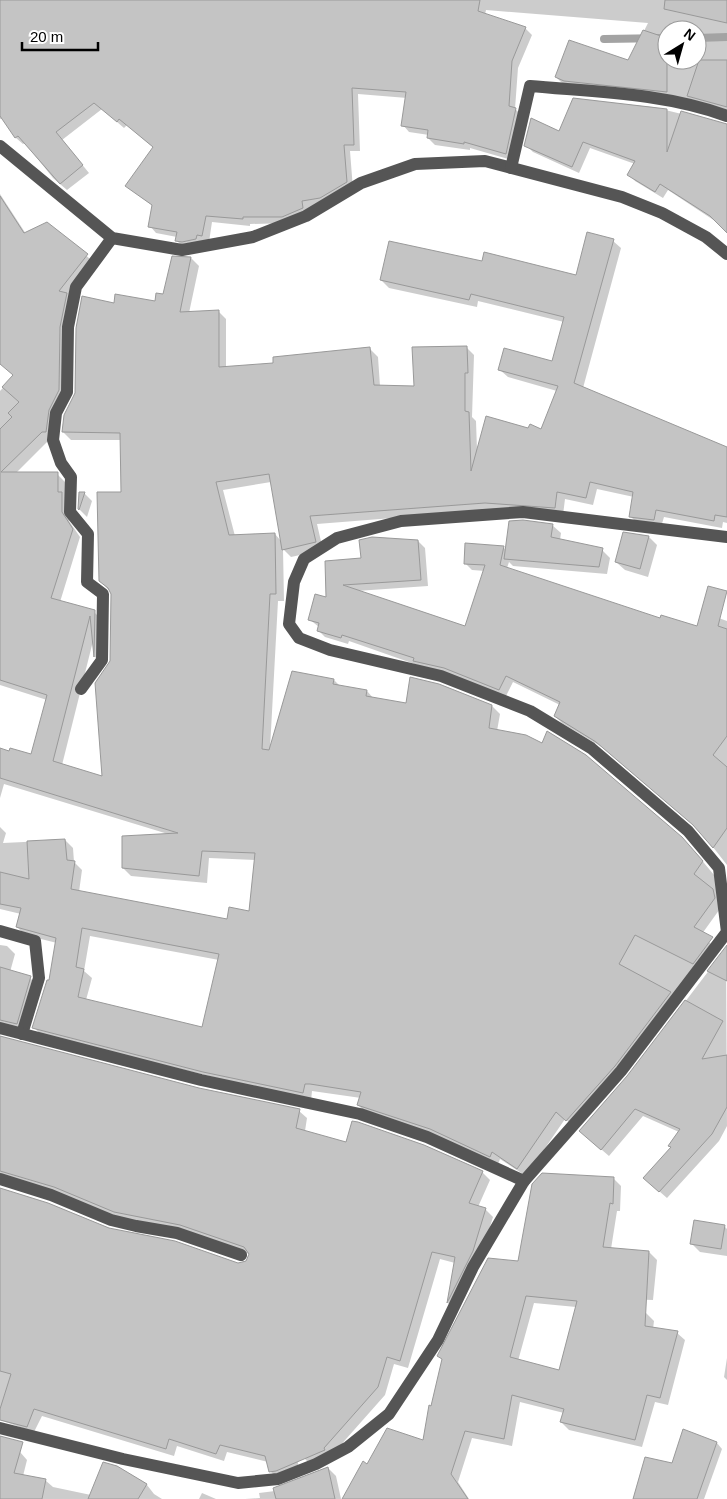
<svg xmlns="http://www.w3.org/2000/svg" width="727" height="1499" font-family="Arial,sans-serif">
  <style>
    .shadow { fill: #0003; fill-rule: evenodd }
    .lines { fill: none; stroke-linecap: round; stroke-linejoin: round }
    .stream { stroke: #a3a3a3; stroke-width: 8 }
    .building { fill: #c4c4c4; stroke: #999; fill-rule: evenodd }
    .minor { stroke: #555; stroke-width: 12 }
  </style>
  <rect width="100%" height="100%" fill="#fff"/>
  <!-- shadow -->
  <g class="shadow">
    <path d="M0 0H727V112L563 84 556 77 629 61 648 23 486 10 485 15 525 28 532 35 518 68 515 109 523 116 512 160 470 148V150L435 145 428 138 429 135 409 132 403 125 407 98 358 94 360 151H350L353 189 290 223 250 224V226L212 222 209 242 183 247 176 240 177 237 156 233 150 226 153 206 134 192 154 148 127 125 124 128 102 109 62 140 89 173 67 190 53 178 25 143 23 144 16 138 3 118 0 119ZM667 30H697V60H667Z"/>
    <polygon points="573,99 653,107 727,125 727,232 718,223 668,190 663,198 635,181 629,174 635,164 590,148 579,173 533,152 526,145 560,132"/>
    <path d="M0 194 26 234 47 223 95 263 69 297 66 398 50 439 16 473 57 474 65 482 70 501 69 521 80 537 60 602 94 612 102 620 101 663 95 657 93 641 62 765 103 777 111 661 112 594 100 580 123 493 122 440H71L63 432 115 304 156 302 164 295 173 258H191L199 266 189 313 218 311 226 319V368L275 364 370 349 378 357 380 386 415 387 466 347 474 355 472 417 476 421 477 450 529 429 541 430 557 391 508 377 500 370 553 362 564 322 478 301 477 307 389 288 381 280 483 263 576 276 613 241 621 248 583 388 727 449V523L723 522 722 528 664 517 661 527 638 524 630 516 634 497 597 489 593 505 565 499 563 515 494 510 317 524 323 550 291 557 283 549 284 601H278L270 749 334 680 340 686 367 691 374 699 407 705 492 706 500 714 497 731 690 846 719 881 722 906 699 938 709 942 717 950 575 1127 565 1119 526 1176 500 1159 498 1164 366 1113 358 1105 361 1098 312 1091 311 1101 42 1035 34 1028 50 982 57 943 25 935 17 927 21 914 0 909V827L6 833 3 843 65 840 73 848 74 862 82 870 79 892 228 920 250 912 255 860 209 858 207 883 131 876 123 868 168 834 4 784 0 798V749L32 756 47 700 0 685V391L14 376 0 363ZM271 482 281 541 275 534 235 536 223 490ZM90 936 219 960 203 1028 86 1000 92 978 84 971Z"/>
    <polygon points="80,493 84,493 92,501 87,517 80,510"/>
    <polygon points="552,525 561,533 560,540 602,550 610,558 607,574 513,566 509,562 507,568 661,620 698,627 702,612 727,621 727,865 698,828 605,749 562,723 555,716 560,705 513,682 506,696 349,641 348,644 325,637 318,630 319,627 309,619 362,560 418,541 425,548 428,586 357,591 466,627 485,571 472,570 465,563 503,547 506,550"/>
    <polygon points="649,537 657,545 648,577 625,570 616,562"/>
    <polygon points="0,945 7,946 15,954 10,972 30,978 38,986 24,1031 2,1030 0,1036"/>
    <polygon points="726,948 727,1126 719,1141 667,1198 652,1185 679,1132 643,1116 609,1156 588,1138 628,1077"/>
    <polygon points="0,1038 199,1089 299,1111 307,1118 305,1131 347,1144 424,1146 482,1172 490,1180 478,1207 485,1209 493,1217 480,1259 455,1310 448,1303 455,1263 440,1259 408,1368 394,1364 385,1395 331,1456 313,1467 305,1459 292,1437 300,1472 278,1479 270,1471 268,1462 227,1452 224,1461 177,1446 174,1456 42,1416 34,1432 0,1420 0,1189 108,1229 238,1264 247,1263 249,1254 189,1233 122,1220 0,1184"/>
    <path d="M613 1178 621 1186 620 1211H617L611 1249 649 1252 657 1260 653 1300 621 1299 619 1306 646 1313 654 1321 653 1329 677 1333 685 1340 668 1405 655 1402 642 1447 569 1430 561 1422 564 1413 520 1402 512 1446 472 1438 458 1482 469 1499H344L368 1466 424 1441 432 1407 519 1262ZM534 1303 576 1307 559 1371 518 1361Z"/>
    <polygon points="724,1226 727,1229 727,1256 700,1252 692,1244"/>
    <polygon points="727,1358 727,1380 724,1377"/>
    <polygon points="717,1443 722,1449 704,1499 634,1499 673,1464"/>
    <polygon points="0,1449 20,1452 27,1460 23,1476 45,1480 53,1487 91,1495 117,1467 147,1485 154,1494 162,1499 0,1499"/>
    <polygon points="328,1468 336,1476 341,1499 326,1499"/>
    <polygon points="275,1491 305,1499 245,1499 260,1498 259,1493"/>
    <polygon points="202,1493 216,1499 199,1499"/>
  </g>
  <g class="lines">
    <!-- stream -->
    <g class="stream">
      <polyline points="697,38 727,37"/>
      <polyline points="604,39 667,38"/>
    </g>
  </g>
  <!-- building -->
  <g class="building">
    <polygon points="0,0 480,0 478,11 526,27 512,61 509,106 516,108 506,154 464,142 464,144 427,138 428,130 401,126 406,92 352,88 354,145 344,145 347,182 320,198 302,201 303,208 282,217 243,217 243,219 206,216 202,236 197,235 196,239 182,242 175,241 177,232 148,227 152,205 125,186 153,147 119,119 117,122 94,103 56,132 83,165 60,184 18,136 15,138 0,116"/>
    <polygon points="665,0 727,0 727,23 664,9"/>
    <polygon points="643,30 667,38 667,92 564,81 555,77 569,40 628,60"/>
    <polygon points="699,60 727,60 727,107 687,96"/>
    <polygon points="573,98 667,109 667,152 681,111 727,124 727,233 710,216 660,184 655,192 627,175 635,161 583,142 572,167 524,146 531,118 559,131"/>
    <path d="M0 196 24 233 47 222 88 254 59 291 67 293 60 327 59 390 49 410 46 432H42L1 472H58V492H62V512L73 529 51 598 95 610 94 657 90 616 53 761 102 776 95 683 110 661 111 594 108 588 99 581 97 492H121L120 433 62 432 64 415 75 393 76 328 82 296 114 303 115 294 155 301 156 293 163 294 172 256 191 257 180 312 219 310V367L273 363V357L370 347 374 385 414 386 412 347 467 346 468 373H465V411L469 412 471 471 486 416 528 428 530 424 541 429 558 386 498 370 504 348 552 361 564 317 471 294 469 300 380 280 389 241 482 261 484 252 576 275 587 232 614 239 574 383 727 447V517L715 515 714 521 656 510 654 520 629 517 633 492 590 482 586 498 557 492 555 508 485 503 310 516 316 542 282 550 269 474 216 482 229 535 275 533 276 594H270L262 749 269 750 292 671 334 679 333 684 367 690 366 696 406 703 410 677 439 684 492 705 489 728 526 735 542 743 547 731 586 755 682 837 703 861 694 874 713 889 715 898 694 927 713 937 693 964 635 935 619 964 671 992 615 1066 566 1121 556 1112 517 1169 492 1152 490 1157 430 1129 357 1105 361 1092 310 1084H305L303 1093 203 1072 32 1028 47 980H49L56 938 16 927 21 908 0 904V872L29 879 27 841 65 839 67 860 75 861 71 889 227 919 229 907 249 911 255 853 202 851 199 876 122 868V836L178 833 0 778V748L9 751 10 748 31 754 47 695 0 680V429L12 417 8 413 19 402 2 387 13 375 0 364ZM82 928 219 954 202 1027 78 997 84 969 76 967Z"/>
    <polygon points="79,492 85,492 79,510 78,509"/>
    <polygon points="523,520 553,524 551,537 603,548 599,567 504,559 509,521"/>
    <polygon points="623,532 649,536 640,569 615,562"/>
    <polygon points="372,537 418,540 421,580 343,585 465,626 485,565 464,564 465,543 504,546 500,565 660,618 661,615 697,626 708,586 727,591 718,626 727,629 727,736 713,755 727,767 727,828 713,848 693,825 596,742 554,716 560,702 506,676 499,690 444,668 413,661 414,658 342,635 341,638 317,631 319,623 308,620 315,594 326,597 325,561 361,558 359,540"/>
    <polygon points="727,945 727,981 707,971"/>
    <polygon points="0,967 31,976 17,1024 0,1020"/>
    <polygon points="685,1000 723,1021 702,1059 727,1055 727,1107 712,1134 659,1192 643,1178 671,1147 668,1146 680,1129 635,1109 601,1150 579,1131 627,1076"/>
    <polygon points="0,1036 199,1088 300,1109 296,1128 346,1142 352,1121 358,1122 424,1145 483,1171 469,1203 486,1208 473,1251 447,1303 455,1257 432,1252 400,1361 387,1357 378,1387 324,1448 325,1450 276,1471 269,1472 265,1456 220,1445 216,1454 169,1439 166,1449 34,1409 27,1427 0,1420 0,1409 11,1374 0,1371 0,1188 48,1203 109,1228 175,1241 238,1263 246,1261 249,1254 244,1247 180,1225 114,1212 54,1187 0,1171"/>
    <path d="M542 1173 614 1177 613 1204 610 1203 603 1247 649 1251 645 1326 678 1331 660 1398 647 1395 635 1440 560 1422 564 1409 512 1395 504 1439 465 1431 451 1474 468 1499H342L363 1461 367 1464 387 1428 423 1440 429 1405 431 1406 442 1359 437 1356 488 1258 518 1261 532 1184ZM526 1296 577 1301 559 1370 510 1357Z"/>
    <polygon points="694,1220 725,1225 721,1249 690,1244"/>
    <polygon points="683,1429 717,1442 697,1499 633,1499 645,1457 672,1463"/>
    <polygon points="0,1436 23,1442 14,1473 46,1479 42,1499 0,1499"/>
    <polygon points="103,1462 117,1466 147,1484 138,1499 88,1499"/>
    <polygon points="328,1467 335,1499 276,1499 273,1488"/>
  </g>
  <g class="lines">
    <!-- minor -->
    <g class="minor">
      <polyline points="0,146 112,238 182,250 253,237 306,216 361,183 415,164 485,161 622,197 662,213 706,237 727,254"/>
      <path d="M511 168 530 86C596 92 664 93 727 116"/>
      <polyline points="81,689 102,660 103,594 87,582 88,534 70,512 71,477 61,463 53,440 56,413 67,392 68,327 76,287 112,238"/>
      <polyline points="0,931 35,941 39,978 22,1034"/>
      <polyline points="0,1028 201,1080 360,1114 427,1137 524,1181"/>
      <polyline points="0,1179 51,1195 111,1220 136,1226 177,1233 241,1255"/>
      <polyline points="0,1428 123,1459 238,1483 278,1479 316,1464 348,1447 389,1414 438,1340 473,1267 524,1181 621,1071 727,932 719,868 688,831 591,748 530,711 441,676 330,650 299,638 289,624 294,582 304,559 337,538 401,521 523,512 727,537"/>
    </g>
  </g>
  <!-- north arrow -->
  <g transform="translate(682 45) rotate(37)"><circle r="24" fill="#ffffff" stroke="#999999"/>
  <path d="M0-4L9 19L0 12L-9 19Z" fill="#000000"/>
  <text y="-8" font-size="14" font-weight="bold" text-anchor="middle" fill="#000000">N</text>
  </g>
  <!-- scale -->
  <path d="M22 42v8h76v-8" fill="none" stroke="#000000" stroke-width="2.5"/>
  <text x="30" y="42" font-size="15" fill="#000000" stroke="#ffffff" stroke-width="4" paint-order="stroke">20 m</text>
</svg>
